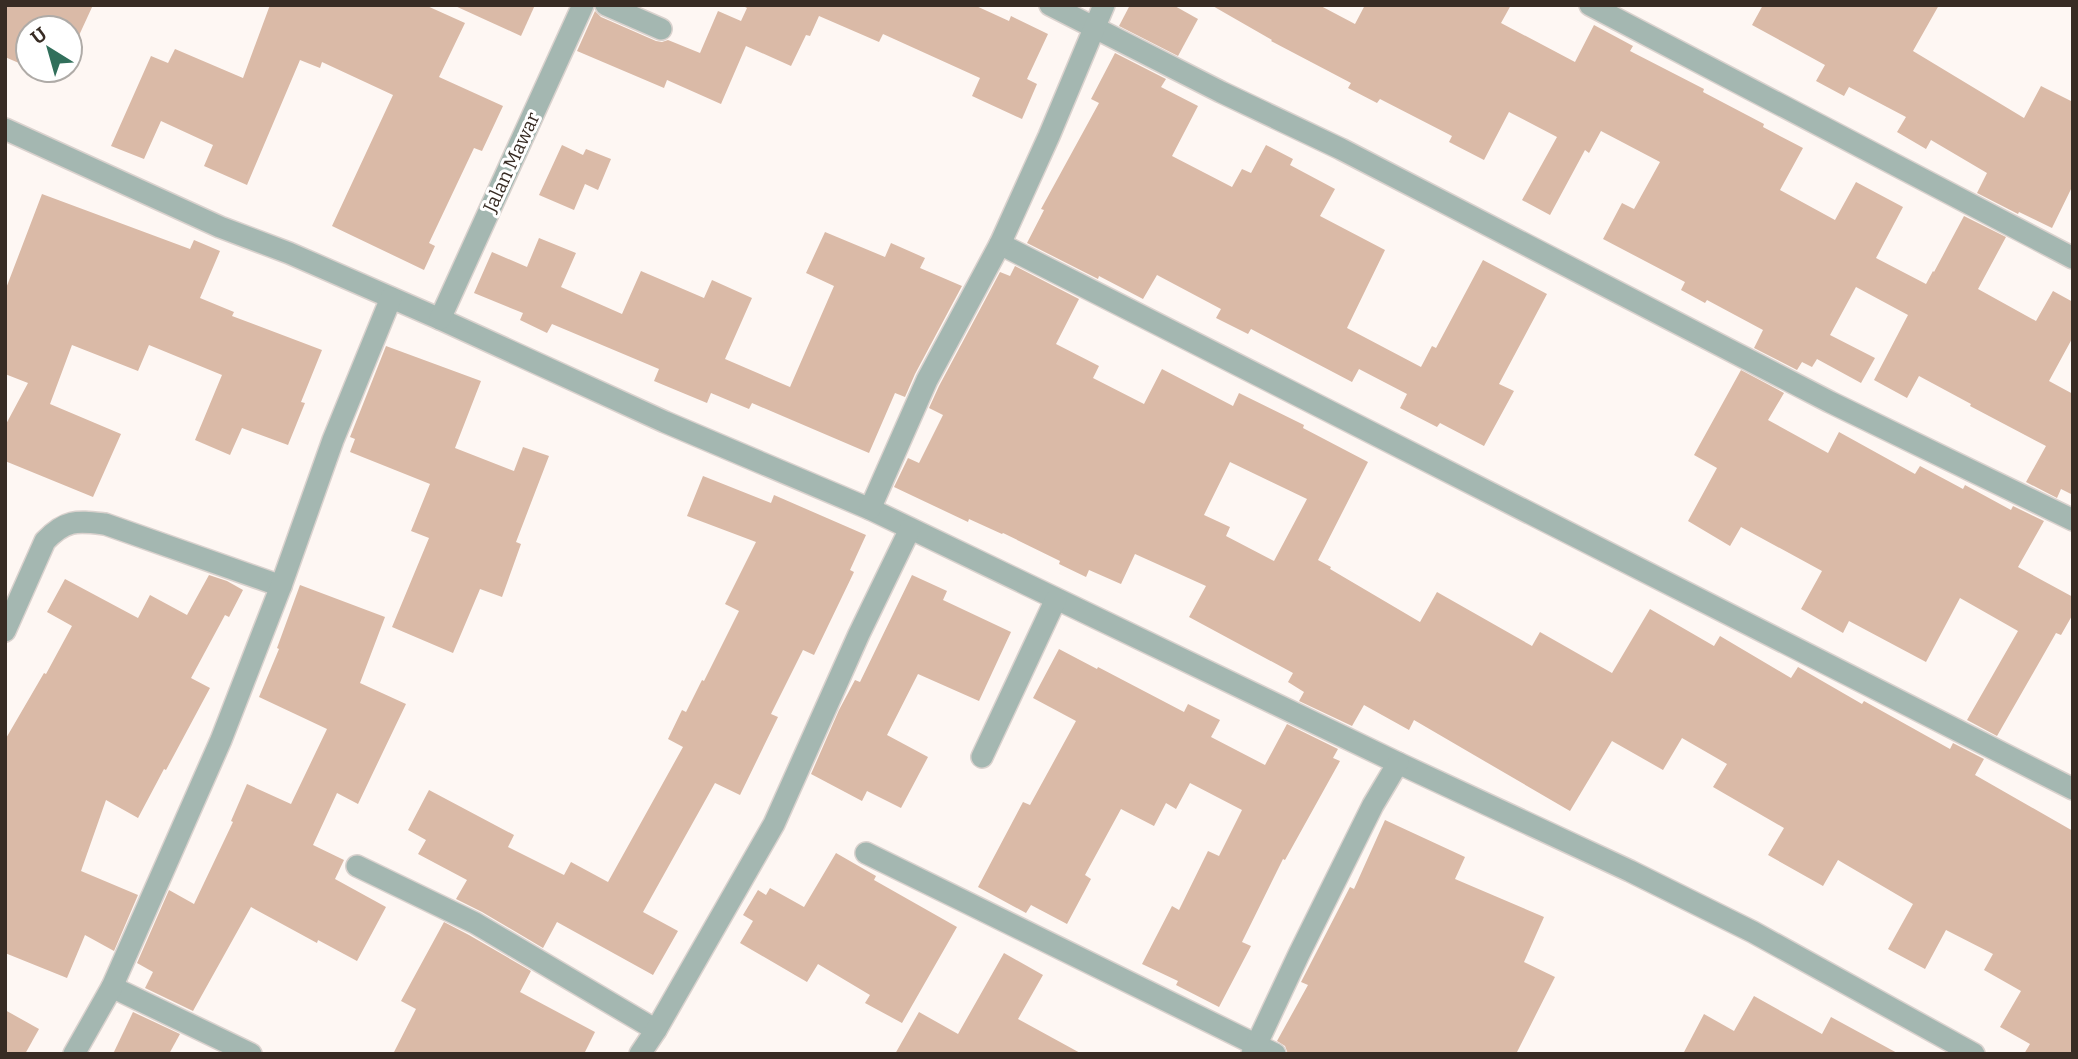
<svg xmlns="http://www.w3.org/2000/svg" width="2078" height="1059" font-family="Bitter,serif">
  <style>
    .building { fill: #dabaa7; fill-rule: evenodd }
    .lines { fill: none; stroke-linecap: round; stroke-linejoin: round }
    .minor-casing { stroke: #dad2ce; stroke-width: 24 }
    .minor { stroke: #a4b7b1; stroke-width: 21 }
    .labels { text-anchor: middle; stroke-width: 6; stroke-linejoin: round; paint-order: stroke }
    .street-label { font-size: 19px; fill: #382c24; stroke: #fff }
  </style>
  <rect width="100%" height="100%" fill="#fef7f3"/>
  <!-- building -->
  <g class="building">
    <polygon points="5,5 93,5 70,55 70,28 28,28 28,67 5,57"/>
    <polygon points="270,5 425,5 465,23 439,77 503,106 482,151 474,148 429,243 435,246 424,270 332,226 393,95 322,62 320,68 300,60 247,185 204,166 213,145 161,121 144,159 111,146 151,56 168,63 175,49 243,78"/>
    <polygon points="453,5 535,5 521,36"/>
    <polygon points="741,5 974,5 1009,21 1011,16 1048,34 1027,79 1037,84 1022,119 972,96 980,78 883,34 879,42 819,16 810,36 806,35 791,66 746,46 721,104 667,80 664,88 577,51 595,11 601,17 656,41 662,42 668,40 700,53 718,11 741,21 747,8"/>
    <polygon points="1130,5 1173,5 1198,19 1178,56 1119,26"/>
    <polygon points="1211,5 1319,5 1355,24 1365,5 1511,5 1501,23 1575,62 1594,25 1633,46 1630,51 1704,89 1703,92 1764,124 1763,127 1803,148 1780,190 1835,220 1856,182 1903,207 1876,258 1926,284 1933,271 1934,272 1964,216 2006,237 1978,289 2036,321 2053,291 2073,302 2073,337 2049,381 2073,394 2073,495 2061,489 2057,498 2026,482 2046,446 1970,406 1971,404 1919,376 1907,398 1874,380 1908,315 1856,287 1830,335 1875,358 1861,383 1817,359 1812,367 1802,362 1797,370 1754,348 1763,330 1707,300 1705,303 1681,290 1685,282 1603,239 1622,203 1634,209 1660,162 1601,131 1589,153 1585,150 1550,215 1522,200 1557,137 1509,112 1484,160 1449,142 1452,136 1380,99 1377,103 1348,88 1351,83 1271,41 1272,40"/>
    <polygon points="1763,5 1939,5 1913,51 2024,118 2041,86 2073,102 2073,185 2052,228 2019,212 2018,214 1977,193 1987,173 1931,140 1926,149 1897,132 1906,117 1849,87 1844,96 1816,81 1825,65 1752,25"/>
    <polygon points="1115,53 1166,79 1161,87 1198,106 1172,156 1232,187 1242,169 1251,173 1266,145 1293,159 1290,165 1335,189 1320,216 1385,250 1347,328 1421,367 1432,346 1436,348 1483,260 1547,294 1499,384 1514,391 1484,446 1440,423 1437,427 1400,408 1407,394 1359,369 1352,382 1251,329 1248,334 1216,318 1221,309 1157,275 1143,299 1099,276 1098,279 1027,243 1044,210 1041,209 1099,103 1091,99"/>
    <polygon points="562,145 583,155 586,149 611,159 598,190 585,184 574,210 539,195"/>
    <polygon points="42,194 190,249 194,240 220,251 200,298 234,312 232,316 322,350 301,402 305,403 288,445 242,428 230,455 195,440 222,375 149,345 138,371 72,345 50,404 121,434 93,497 5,461 5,426 28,383 5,374 5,291"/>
    <polygon points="825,232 885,257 891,243 925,258 920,268 962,286 915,374 905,397 895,393 869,453 752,403 749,409 711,393 707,403 654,381 659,369 552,324 547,333 520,320 523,313 474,293 492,252 527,267 539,238 576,253 561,287 622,314 641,271 704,298 712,280 752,298 725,359 790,387 834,286 806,273"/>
    <path d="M1015 266 1079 299 1056 344 1099 366 1093 378 1144 404 1162 369 1233 406 1239 393 1304 425 1303 428 1368 462 1318 560 1331 567 1330 569 1420 622 1437 592 1532 646 1540 632 1612 673 1650 609 1714 646 1720 636 1791 678 1798 667 1862 704 1864 701 1950 749 1953 743 1984 759 1975 775 2073 831V1054H2024L2030 1044 2000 1027 2021 991 1984 970 1993 954 1946 930 1925 969 1888 949 1913 904 1838 860 1823 886 1768 855 1784 828 1713 787 1727 764 1682 738 1663 770 1612 741 1570 811 1414 720 1409 730 1364 705 1352 726 1299 701 1304 692 1288 682 1293 673 1189 617 1206 586 1135 554 1121 584 1089 570 1086 577 1059 564 1060 561 1003 533 1002 534 969 519 968 522 894 487 908 458 919 463 943 415 929 408 939 386 1000 272 1010 276ZM1230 462 1307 499 1274 561 1226 536 1230 527 1204 515Z"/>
    <polygon points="386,346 481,381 455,448 514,471 523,447 549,456 516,542 521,544 502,597 480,589 453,653 392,627 429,538 411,531 430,484 350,452 355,439 350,437"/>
    <polygon points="1741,370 1784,393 1768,420 1828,453 1839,432 1915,474 1920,466 1963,489 1965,485 2011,510 2013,506 2044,521 2018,567 2073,597 2073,614 2061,635 2056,633 1997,736 1967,720 2018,631 1960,598 1926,662 1849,621 1843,633 1801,609 1822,571 1741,527 1730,546 1688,521 1717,468 1694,455"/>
    <polygon points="703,476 771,503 774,495 866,535 850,570 854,572 814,655 803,650 771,714 778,717 740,795 715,783 643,912 678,931 653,975 557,922 543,948 482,912 456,899 467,880 418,854 426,840 408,830 429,790 514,835 508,847 564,875 571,862 608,882 683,747 668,739 682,710 686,712 702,680 704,681 739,611 725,604 756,542 687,516"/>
    <polygon points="209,575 227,581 243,590 229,617 225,615 191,678 210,688 166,770 164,769 138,818 106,800 81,871 138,895 114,951 85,935 67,978 5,953 5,740 44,673 46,674 72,626 47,612 65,579 138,618 150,595 187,615"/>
    <polygon points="912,575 947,591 943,600 1011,632 979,701 918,674 887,735 928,757 901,808 867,791 862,801 811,774 839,710 855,680 860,682"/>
    <polygon points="300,585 385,617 360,683 406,704 358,804 337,793 313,845 344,860 335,879 386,907 357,961 318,940 317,943 251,907 193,1011 145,988 153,972 137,963 169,890 194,904 233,822 231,821 247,784 291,804 327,729 259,697 279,649 277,648"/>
    <polygon points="1059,649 1097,669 1098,667 1184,712 1188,704 1220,720 1211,737 1265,765 1287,724 1338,749 1333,758 1340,761 1285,860 1283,859 1242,942 1251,946 1219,1007 1176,985 1178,981 1142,964 1172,906 1179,910 1208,851 1219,856 1242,810 1190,783 1176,809 1166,803 1154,826 1121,809 1085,875 1091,879 1067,924 1031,905 1026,913 978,887 1023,802 1030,805 1076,721 1033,698"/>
    <polygon points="1385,820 1465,857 1455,879 1544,917 1524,962 1555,977 1516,1054 1288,1054 1285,1046 1277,1041 1308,985 1301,982 1350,887 1354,889"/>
    <polygon points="836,853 876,876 874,880 957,927 902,1023 865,1003 870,995 818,964 807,982 740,943 753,921 743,915 758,890 766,895 770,888 804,907"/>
    <polygon points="444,922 469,935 531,971 520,992 595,1032 584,1054 393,1054 416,1009 401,1001"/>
    <polygon points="1004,953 1043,975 1018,1019 1082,1054 895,1054 919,1012 958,1034"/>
    <polygon points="1754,996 1822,1034 1831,1017 1899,1054 1683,1054 1704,1014 1734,1031"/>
    <polygon points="5,1010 39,1029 25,1054 5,1054"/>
    <polygon points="133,1012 180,1034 169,1054 113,1054"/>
  </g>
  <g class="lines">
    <!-- minor casing -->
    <g class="minor-casing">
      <g id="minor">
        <polyline points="606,5 661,29"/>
        <polyline points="1050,5 1221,92 1341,149 1830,402 2073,520"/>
        <polyline points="1590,5 2073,258"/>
        <polyline points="5,129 220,227 289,253 440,319 665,422 870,509 1398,763 1630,871 1753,932 1974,1054"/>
        <polyline points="1000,244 2073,789"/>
        <polyline points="440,319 583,5"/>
        <polyline points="870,509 927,380 1000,244 1049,136 1104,5"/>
        <path d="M5 631 45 541C66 519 77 521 105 524L281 586"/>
        <polyline points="982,757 1056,599"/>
        <polyline points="866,853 1275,1054"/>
        <polyline points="357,866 475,923 656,1030"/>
        <polyline points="112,987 251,1054"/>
        <polyline points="74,1054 112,987 221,740 281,586 333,440 391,298"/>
        <polyline points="640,1054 656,1030 774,824 859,634 910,529"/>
        <polyline points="1252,1054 1299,954 1373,805 1398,763"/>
      </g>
    </g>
    <!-- minor -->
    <use href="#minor" class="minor"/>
  </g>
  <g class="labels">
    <!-- street labels -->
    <g class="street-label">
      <text transform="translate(511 162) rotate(-65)" y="7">Jalan Mawar</text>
    </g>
  </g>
  <!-- border -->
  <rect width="2078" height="1059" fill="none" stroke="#382c24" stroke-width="14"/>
  <!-- north arrow -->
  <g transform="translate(49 49) rotate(323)"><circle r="33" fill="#ffffff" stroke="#afaba7" stroke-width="2"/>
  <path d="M0-5L12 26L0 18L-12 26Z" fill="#316f5b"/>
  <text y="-10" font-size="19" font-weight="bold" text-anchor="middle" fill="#382c24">U</text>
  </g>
</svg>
